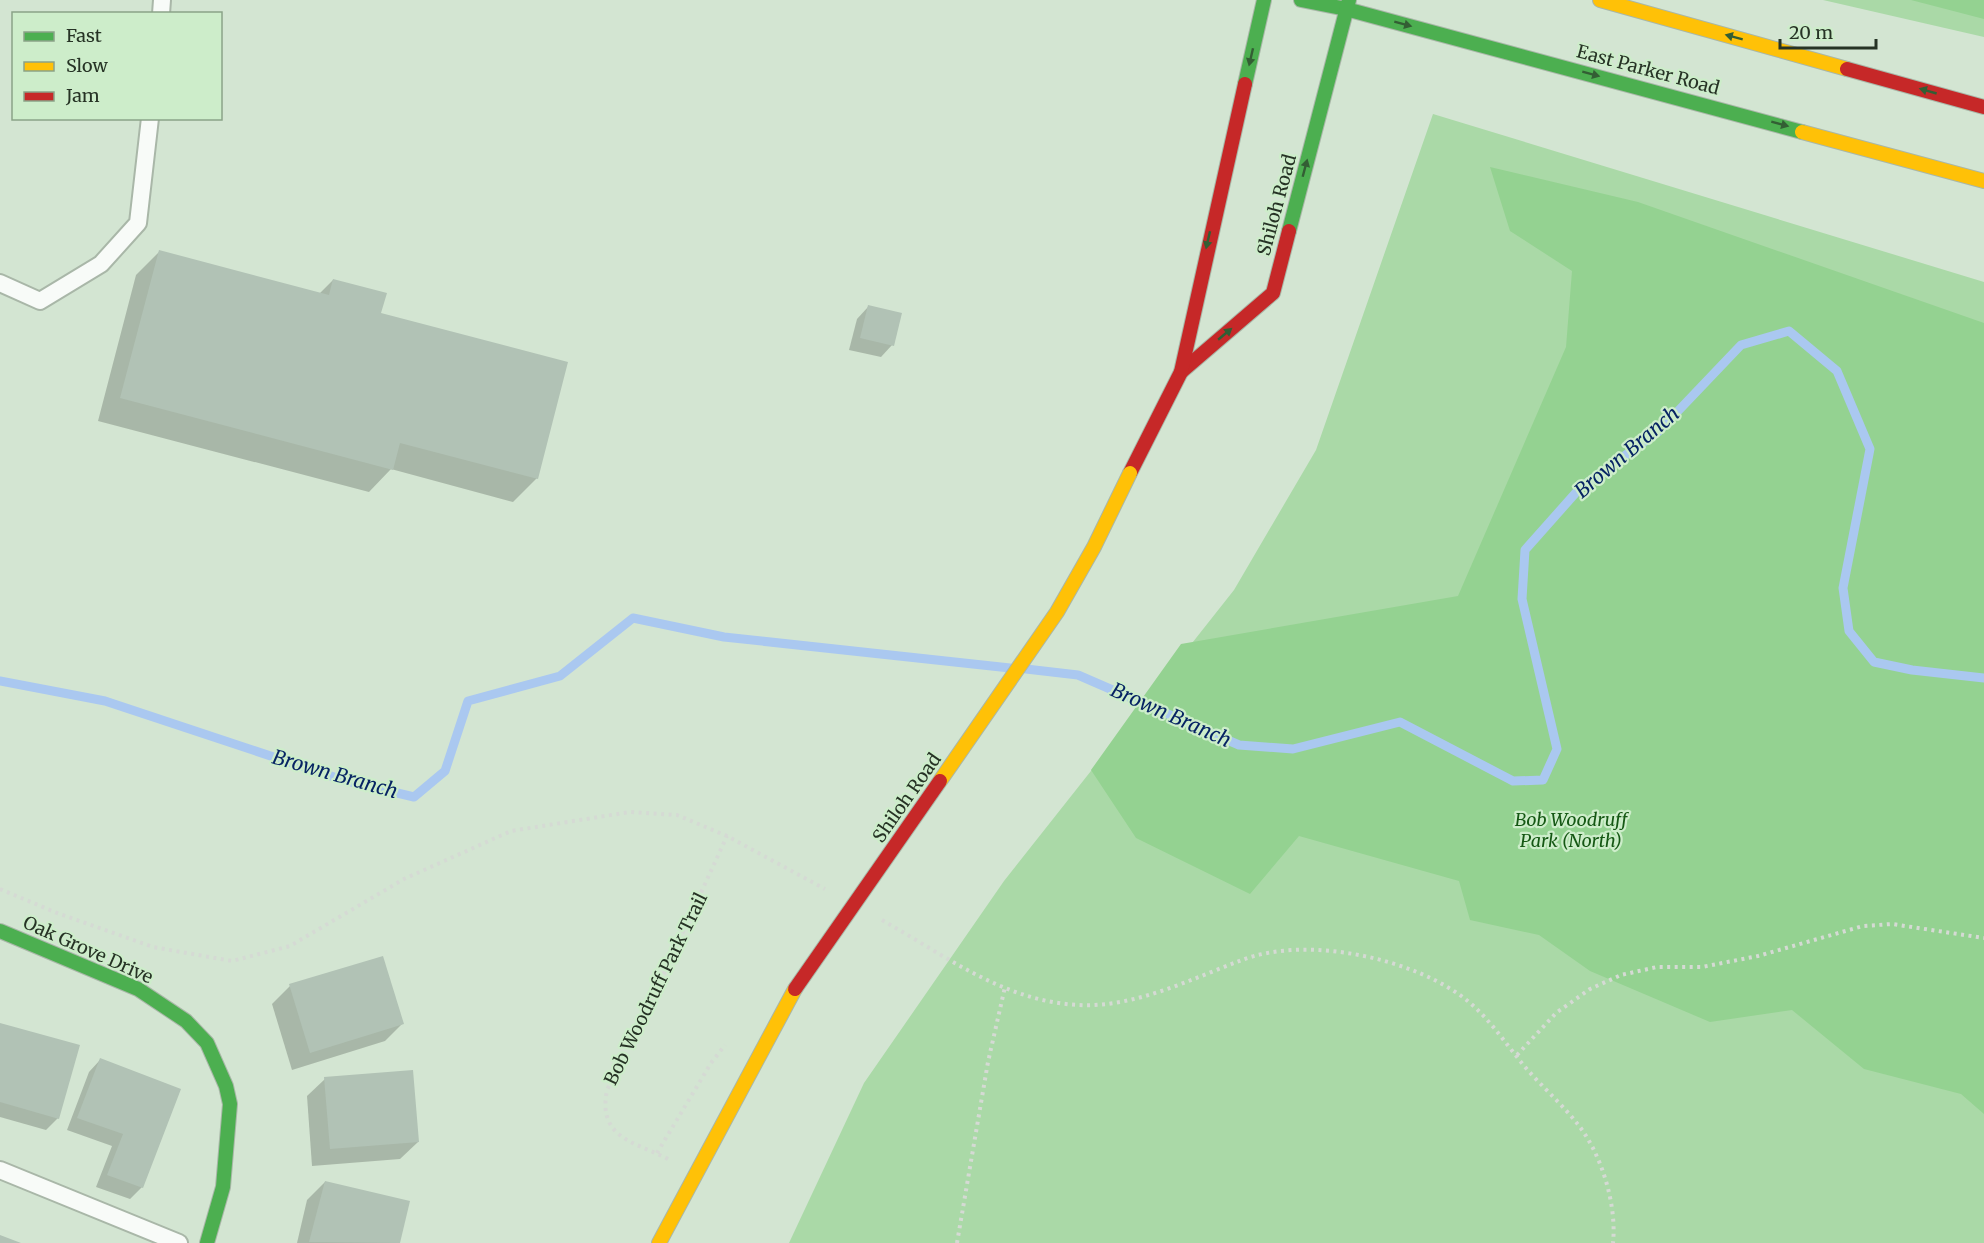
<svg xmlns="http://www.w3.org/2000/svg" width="1984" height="1243" font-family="Merriweather,serif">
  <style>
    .green { fill: #aad9a7 }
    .forest { fill: #94d291 }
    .shadow { fill: #0003 }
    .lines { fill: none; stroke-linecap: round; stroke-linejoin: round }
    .stream { stroke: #aac8f0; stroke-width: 9 }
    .building { fill: #b1c2b5 }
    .lane-casing { stroke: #a9b7a8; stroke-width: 20 }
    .fast-casing { stroke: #a9b7a8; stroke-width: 16 }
    .slow-casing { stroke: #a9b7a8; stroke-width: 16 }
    .jam-casing { stroke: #a9b7a8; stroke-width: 16 }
    .path { stroke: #d5dad4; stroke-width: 4; stroke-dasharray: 3 4.5; stroke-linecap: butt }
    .lane { stroke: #f8fbf8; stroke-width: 16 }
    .fast { stroke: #4caf50; stroke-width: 14 }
    .slow { stroke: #ffc107; stroke-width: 14 }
    .jam { stroke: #c62828; stroke-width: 14 }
    .slow-bridge-casing { stroke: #a9b7a8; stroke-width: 16; stroke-linecap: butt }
    .jam-bridge-casing { stroke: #a9b7a8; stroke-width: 16; stroke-linecap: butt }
    .slow-bridge { stroke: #ffc107; stroke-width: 14 }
    .jam-bridge { stroke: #c62828; stroke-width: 14 }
    .oneway { fill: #335e34 }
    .labels { text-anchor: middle; stroke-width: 4.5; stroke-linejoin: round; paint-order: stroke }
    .street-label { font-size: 18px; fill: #263325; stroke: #cdedca }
    .park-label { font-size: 18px; font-style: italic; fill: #155814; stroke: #cdedca }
    .water-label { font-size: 20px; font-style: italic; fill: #062363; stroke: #cdedca }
  </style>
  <rect width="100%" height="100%" fill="#d3e5d2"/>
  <!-- green -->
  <g class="green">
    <polygon points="1823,0 1984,0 1984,37"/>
    <polygon points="1433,114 1984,282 1984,1243 789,1243 864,1083 1004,881 1234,590 1316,450"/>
  </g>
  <!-- forest -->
  <g class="forest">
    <polygon points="1911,0 1984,0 1984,19"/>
    <polygon points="1490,167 1638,202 1984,323 1984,1114 1961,1094 1864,1069 1792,1010 1710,1022 1590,971 1539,935 1470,920 1459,881 1299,836 1250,894 1136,838 1091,770 1181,644 1458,596 1566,347 1572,271 1510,231"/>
  </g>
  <!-- shadow -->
  <g class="shadow">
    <polygon points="159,252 319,294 333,280 380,314 537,478 513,502 391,469 369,492 98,421 136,275"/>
    <polygon points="868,307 892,345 881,357 849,350 857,319"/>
    <polygon points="290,986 403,1023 385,1041 292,1070 272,1004"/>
    <polygon points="0,1025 58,1118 46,1130 0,1117"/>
    <polygon points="100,1060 142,1187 130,1199 96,1187 112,1146 67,1130 89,1072"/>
    <polygon points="325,1079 418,1142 400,1159 312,1166 307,1096"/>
    <polygon points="325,1182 408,1203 399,1243 297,1243 307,1200"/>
  </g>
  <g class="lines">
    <!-- stream -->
    <g class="stream">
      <polyline points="1026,669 1078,675 1239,745 1293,749 1400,722 1513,781 1543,780 1557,749 1522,599 1525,550 1580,488 1659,431 1741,345 1789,331 1837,371 1870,449 1843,588 1849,631 1874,662 1912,670 1984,678"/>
      <polyline points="0,681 105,701 343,780 414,797 445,771 468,701 560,676 633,618 724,637 1010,668"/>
    </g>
  </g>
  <!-- building -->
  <g class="building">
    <polygon points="159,250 329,295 333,279 387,293 381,313 568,362 538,479 400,443 393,470 120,398"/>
    <polygon points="868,305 902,313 894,346 860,338"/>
    <polygon points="383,956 404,1024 310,1053 289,984"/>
    <polygon points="0,1023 80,1045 59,1119 0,1102"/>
    <polygon points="100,1058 181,1089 143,1188 107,1175 123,1134 77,1118"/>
    <polygon points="413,1070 419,1142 330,1149 324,1077"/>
    <polygon points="325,1181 410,1201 400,1243 309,1242"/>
    <polygon points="0,1235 21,1243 0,1243"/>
  </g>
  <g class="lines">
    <!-- lane casing -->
    <g class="lane-casing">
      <g id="lane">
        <polyline points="161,14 162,0"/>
        <polyline points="0,283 40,301 101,264 138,223 150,118"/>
        <polyline points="0,1170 179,1243"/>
      </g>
    </g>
    <!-- fast casing -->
    <g class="fast-casing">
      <g id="fast">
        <polyline points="1301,0 1346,9 1802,132"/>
        <polyline points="1245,84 1264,0"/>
        <polyline points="1289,231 1349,0"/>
        <polyline points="0,931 138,989 186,1021 207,1043 226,1086 230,1104 223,1187 207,1243"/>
      </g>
    </g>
    <!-- slow casing -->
    <g class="slow-casing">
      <g id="slow">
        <polyline points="1600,0 1847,69"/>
        <polyline points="1802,132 1984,181"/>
        <polyline points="659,1243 795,989"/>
      </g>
    </g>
    <!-- jam casing -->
    <g class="jam-casing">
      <g id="jam">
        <polyline points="1847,69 1984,107"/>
        <polyline points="1181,372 1273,293 1289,231"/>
        <polyline points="1130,473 1181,372 1245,84"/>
      </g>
    </g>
    <!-- path -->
    <g class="path">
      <polyline points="0,889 57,913 153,947 232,961 290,946 404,879 511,831 630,812 677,815 727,836 825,889"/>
      <path d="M882 920C944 955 1005 1002 1079 1005 1134 1008 1191 979 1242 960 1306 935 1416 958 1469 1002 1495 1024 1512 1054 1535 1078 1549 1093 1564 1107 1576 1122 1601 1152 1617 1204 1613 1243"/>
      <polyline points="1517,1055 1556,1013 1590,989 1621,975 1657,967 1702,967 1758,956 1863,926 1892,924 1984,938"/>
      <polyline points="657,1153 711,1063 725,1045"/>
      <path d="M668 1159C635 1142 597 1138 607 1090L653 997 727 836"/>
      <polyline points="957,1243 988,1062 1005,987"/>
    </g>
    <!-- lane -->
    <use href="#lane" class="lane"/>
    <!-- fast -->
    <use href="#fast" class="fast"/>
    <!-- slow -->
    <use href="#slow" class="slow"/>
    <!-- jam -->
    <use href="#jam" class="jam"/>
    <!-- slow-bridge casing -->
    <g class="slow-bridge-casing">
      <polyline id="slow-bridge" points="940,781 1057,612 1094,547 1130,473"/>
    </g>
    <!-- jam-bridge casing -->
    <g class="jam-bridge-casing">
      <polyline id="jam-bridge" points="795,989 940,781"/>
    </g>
    <!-- slow-bridge -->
    <use href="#slow-bridge" class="slow-bridge"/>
    <!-- jam-bridge -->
    <use href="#jam-bridge" class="jam-bridge"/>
  </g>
  <!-- one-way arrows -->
  <defs><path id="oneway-solid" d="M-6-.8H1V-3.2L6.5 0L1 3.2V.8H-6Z" transform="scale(1.5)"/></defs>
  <g class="oneway">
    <use href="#oneway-solid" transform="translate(1403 24) rotate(15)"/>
    <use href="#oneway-solid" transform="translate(1734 37) rotate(-165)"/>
    <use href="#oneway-solid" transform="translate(1251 57) rotate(103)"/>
    <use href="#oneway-solid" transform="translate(1591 74) rotate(15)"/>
    <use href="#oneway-solid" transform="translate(1928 91) rotate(-164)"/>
    <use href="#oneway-solid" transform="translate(1780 124) rotate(15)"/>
    <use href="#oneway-solid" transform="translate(1305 168) rotate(-75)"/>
    <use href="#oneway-solid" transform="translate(1208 240) rotate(103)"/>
    <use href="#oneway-solid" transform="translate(1225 334) rotate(-40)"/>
  </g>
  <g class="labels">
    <!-- street labels -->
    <g class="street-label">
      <text transform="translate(1648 70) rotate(15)" y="6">East Parker Road</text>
      <text transform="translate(1277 205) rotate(-75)" y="6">Shiloh Road</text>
      <text transform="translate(907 798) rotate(-55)" y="6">Shiloh Road</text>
      <text transform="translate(88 950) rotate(24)" y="6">Oak Grove Drive</text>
      <text transform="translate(656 989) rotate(-64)" y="6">Bob Woodruff Park Trail</text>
    </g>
    <!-- park labels -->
    <g class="park-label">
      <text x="1571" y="826">Bob Woodruff<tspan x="1571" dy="21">Park (North)</tspan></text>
    </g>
    <!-- water labels -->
    <g class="water-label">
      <text transform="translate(1627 452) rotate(-40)" y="7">Brown Branch</text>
      <text transform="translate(1171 715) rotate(24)" y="7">Brown Branch</text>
      <text transform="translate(335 774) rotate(16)" y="7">Brown Branch</text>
    </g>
  </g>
  <!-- legend -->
  <rect x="12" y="12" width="210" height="108" fill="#cdedca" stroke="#8aa388" stroke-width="1.5"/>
  <rect x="24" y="32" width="30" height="9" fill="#4caf50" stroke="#8aa388" stroke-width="1.5"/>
  <text x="66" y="42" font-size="18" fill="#263325">Fast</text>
  <rect x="24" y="62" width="30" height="9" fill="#ffc107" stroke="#8aa388" stroke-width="1.5"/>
  <text x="66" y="72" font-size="18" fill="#263325">Slow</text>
  <rect x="24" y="92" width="30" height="9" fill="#c62828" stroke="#8aa388" stroke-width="1.5"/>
  <text x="66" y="102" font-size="18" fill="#263325">Jam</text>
  <!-- scale -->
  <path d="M1780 39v9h96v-9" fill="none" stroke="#263325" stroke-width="3"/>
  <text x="1789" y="39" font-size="18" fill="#263325" stroke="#cdedca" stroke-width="4.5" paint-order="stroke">20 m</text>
</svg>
